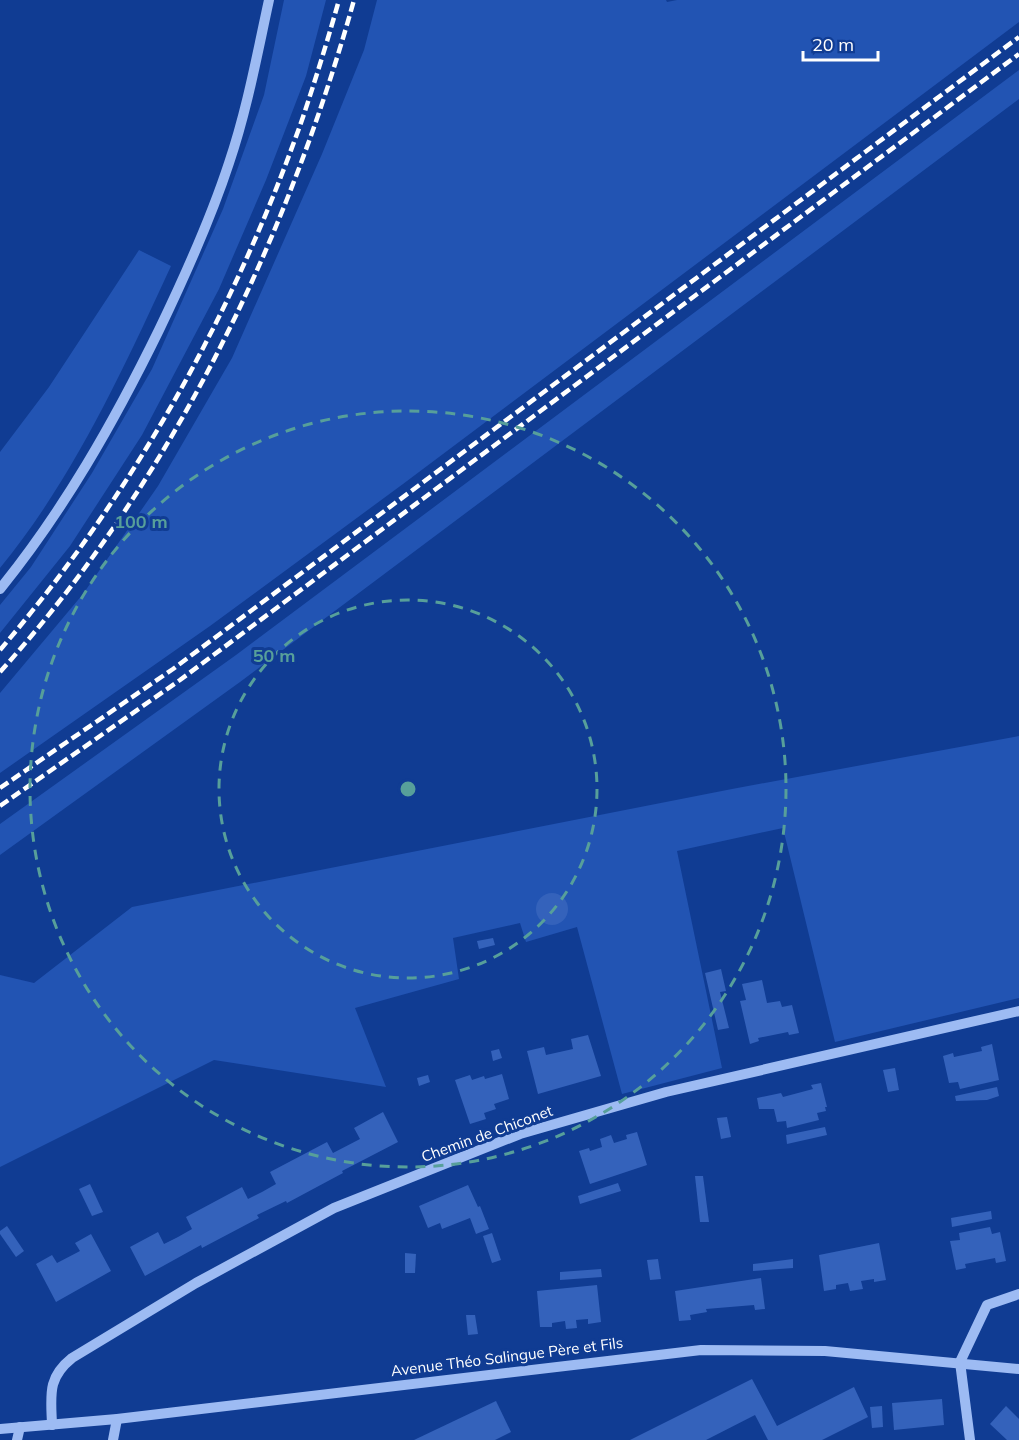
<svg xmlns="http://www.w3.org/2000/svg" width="1019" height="1440" font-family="Mulish,sans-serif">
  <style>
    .green { fill: #2254b3 }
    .building { fill: #3462bb }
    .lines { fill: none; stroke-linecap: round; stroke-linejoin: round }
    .minor { stroke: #9dbbf3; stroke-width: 10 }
    .rail { stroke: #fff; stroke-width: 4.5; stroke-dasharray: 10 4.5; stroke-linecap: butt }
    .ring { fill: none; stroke: #579f9a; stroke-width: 3; stroke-dasharray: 10 8 }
    .labels { text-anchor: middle; stroke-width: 6; stroke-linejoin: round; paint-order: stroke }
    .street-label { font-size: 15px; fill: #fff; stroke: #103c93 }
    .centre { fill: #579f9a; stroke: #103c93; stroke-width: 3 }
    .ring-label { font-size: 18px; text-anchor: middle; font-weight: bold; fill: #579f9a; stroke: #103c93; stroke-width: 6; stroke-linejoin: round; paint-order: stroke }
  </style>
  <rect width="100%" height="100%" fill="#103c93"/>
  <!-- green -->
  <g class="green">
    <polygon points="284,0 326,0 306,76 266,180 219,289 142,435 70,546 0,633 0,605 31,567 92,473 152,369 223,209 264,95"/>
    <polygon points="377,0 666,0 667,2 677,0 1019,0 1019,22 403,484 210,626 0,773 0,693 83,594 158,486 232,358 322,154 364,50"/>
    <polygon points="1019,70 1019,99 240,682 0,855 0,824 236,655"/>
    <path d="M139 250 171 266C123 370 73 479 0 568V452L49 387Z"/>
    <polygon points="1019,736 1019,998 835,1042 783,828 677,851 722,1068 622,1094 577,927 526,942 520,923 453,938 459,979 355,1008 386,1087 214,1060 0,1167 0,975 34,983 132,907 732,789"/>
  </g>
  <!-- building -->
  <g class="building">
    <circle cx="552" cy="909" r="16"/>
    <polygon points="493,938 495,945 479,949 477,941"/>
    <polygon points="721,969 726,991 720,992 729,1028 718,1030 705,973"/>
    <polygon points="762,980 767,1003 780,1001 782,1007 792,1005 799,1033 789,1035 788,1032 758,1038 759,1041 750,1044 740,1001 746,1000 742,984"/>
    <polygon points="588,1035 601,1076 538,1094 527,1051 544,1047 546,1055 573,1049 571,1039"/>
    <polygon points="992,1044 999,1080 960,1089 958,1082 949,1083 943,1056 953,1053 954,1057 982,1051 981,1047"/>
    <polygon points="499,1049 502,1058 493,1061 491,1051"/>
    <polygon points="895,1068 899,1090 888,1092 883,1070"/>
    <polygon points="502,1074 509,1099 494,1104 496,1109 484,1113 486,1119 470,1124 455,1080 470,1075 472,1080 484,1076 485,1079"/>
    <polygon points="428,1075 430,1082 419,1086 417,1078"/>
    <polygon points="821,1083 827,1107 825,1107 826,1111 817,1113 819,1120 787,1128 786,1121 777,1122 774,1109 759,1109 757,1098 781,1093 783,1097 813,1089 811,1085"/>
    <polygon points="997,1087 999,1096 987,1100 956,1101 955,1096"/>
    <polygon points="383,1112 398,1142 342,1171 343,1173 287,1203 286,1201 257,1215 259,1218 202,1248 201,1245 145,1276 130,1247 158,1232 164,1244 178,1237 192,1229 186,1217 242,1187 248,1199 262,1192 276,1184 270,1172 327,1142 333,1153 360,1139 354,1128"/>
    <polygon points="727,1117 731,1137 721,1139 717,1118"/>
    <polygon points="825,1127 827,1135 787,1144 786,1135"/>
    <polygon points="637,1132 647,1165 590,1184 579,1151 589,1148 590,1151 602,1147 600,1139 611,1135 614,1143 627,1139 626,1135"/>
    <polygon points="695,1176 703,1176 709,1222 700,1222"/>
    <polygon points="618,1183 621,1191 580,1204 578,1196"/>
    <polygon points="90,1184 103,1212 92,1216 79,1189"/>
    <polygon points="468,1185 478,1207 480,1206 489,1229 476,1234 470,1218 442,1229 440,1223 428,1228 419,1206"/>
    <polygon points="991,1211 992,1219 952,1227 951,1218"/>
    <polygon points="7,1226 24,1251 16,1257 0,1234 0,1231"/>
    <polygon points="990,1227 992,1234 1000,1232 1006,1261 996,1263 995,1258 965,1264 966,1268 956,1270 950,1241 960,1240 959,1233"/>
    <polygon points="492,1233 501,1260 492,1263 483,1236"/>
    <polygon points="91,1234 111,1271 56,1302 36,1264 52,1255 57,1263 80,1251 75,1243"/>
    <polygon points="879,1243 886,1280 874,1282 874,1279 861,1281 863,1289 850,1291 848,1283 836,1285 836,1289 824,1291 819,1255"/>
    <polygon points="405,1253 416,1254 415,1273 405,1273"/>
    <polygon points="658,1259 661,1279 650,1280 647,1260"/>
    <polygon points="793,1259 793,1268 753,1271 753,1264"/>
    <polygon points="601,1269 602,1277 560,1280 560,1272"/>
    <polygon points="761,1278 765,1309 755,1310 754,1305 706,1309 707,1312 690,1315 691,1320 679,1321 675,1291"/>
    <polygon points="597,1285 601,1322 588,1324 588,1319 576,1320 577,1328 566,1329 565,1321 552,1323 552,1327 540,1327 537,1291"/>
    <polygon points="466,1315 475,1315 478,1334 468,1335"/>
    <polygon points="752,1379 777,1426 854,1387 868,1417 822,1440 768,1440 755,1415 706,1440 630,1440"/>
    <polygon points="942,1399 944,1425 894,1430 892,1403"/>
    <polygon points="496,1401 511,1432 495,1440 414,1440"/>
    <polygon points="882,1406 883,1427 872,1428 870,1407"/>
    <polygon points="1006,1406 1019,1419 1019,1440 1007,1440 990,1424"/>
  </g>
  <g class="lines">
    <!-- minor -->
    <g class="minor">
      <path d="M0 589C64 510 114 422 159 330 185 276 210 221 229 163 247 110 257 55 269 0"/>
      <polyline points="960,1362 987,1305 1019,1294"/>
      <polyline points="960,1362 970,1440"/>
      <path d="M52 1425C51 1395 47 1378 72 1358L196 1283 334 1208 520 1134 666 1092 1019 1011"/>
      <polyline points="0,1429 117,1419 701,1350 825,1351 1019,1369"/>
      <polyline points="17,1440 20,1427"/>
      <polyline points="113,1440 117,1419"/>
    </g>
    <!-- rail -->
    <g class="rail">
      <path d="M0 650C134 493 235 311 303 117 316 78 328 39 339 0"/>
      <path d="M0 672C171 482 286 244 354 0"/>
      <polyline points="0,788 173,669 1019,37"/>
      <polyline points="0,806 180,680 1019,54"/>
    </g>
  </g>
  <!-- distance rings -->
  <g class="ring">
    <circle cx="408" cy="789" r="189"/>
    <circle cx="408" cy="789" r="378"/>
  </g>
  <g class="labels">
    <!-- street labels -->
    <g class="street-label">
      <text transform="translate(487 1134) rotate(-20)" y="5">Chemin de Chiconet</text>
      <text transform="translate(507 1357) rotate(-7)" y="5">Avenue Théo Salingue Père et Fils</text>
    </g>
  </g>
  <circle cx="408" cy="789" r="9" class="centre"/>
  <g class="ring-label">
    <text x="141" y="528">100 m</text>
    <text x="274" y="662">50 m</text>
  </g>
  <!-- scale -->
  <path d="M803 51v9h75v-9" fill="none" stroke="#ffffff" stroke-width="3"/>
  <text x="812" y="51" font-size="18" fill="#ffffff" stroke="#103c93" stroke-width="4.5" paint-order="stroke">20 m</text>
</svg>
